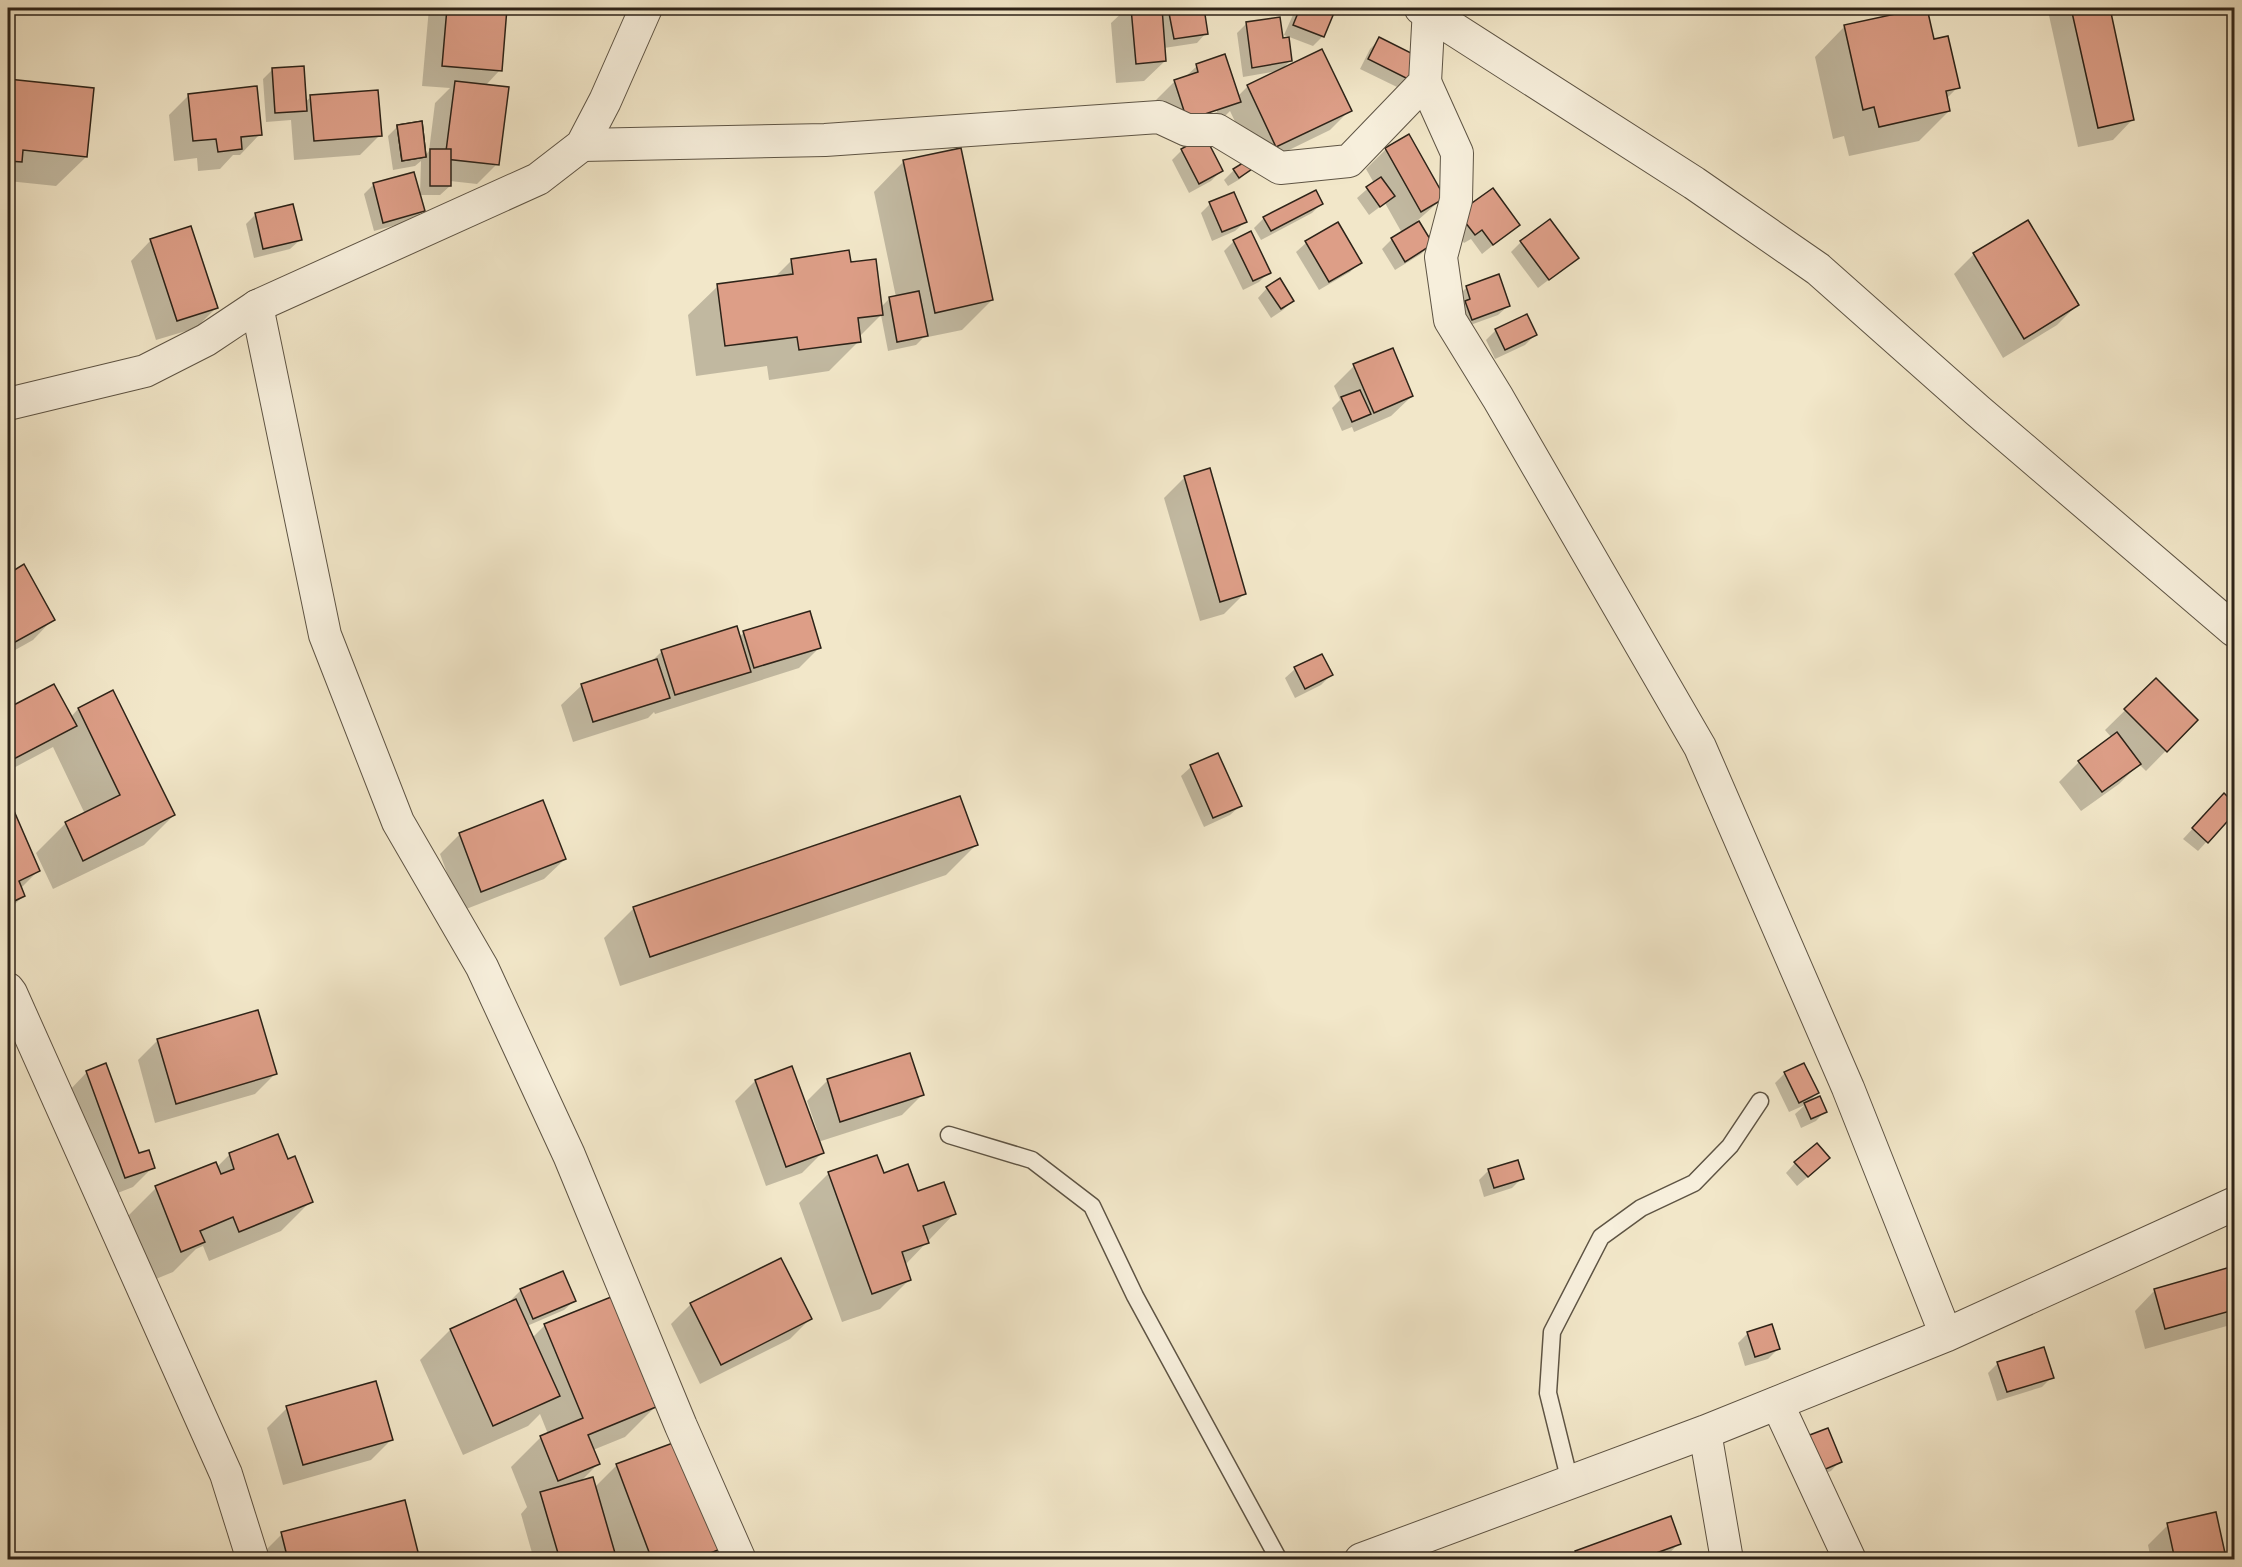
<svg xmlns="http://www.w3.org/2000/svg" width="2242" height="1567" font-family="'IM FELL Double Pica',serif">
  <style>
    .shadow { fill: #0003; fill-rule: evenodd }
    .building { fill: #dd9e87; stroke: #2d2318; stroke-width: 1.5 }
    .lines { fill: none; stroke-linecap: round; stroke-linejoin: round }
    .service-casing { stroke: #5e5444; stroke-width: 19 }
    .minor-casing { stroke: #5e5444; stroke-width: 34 }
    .tertiary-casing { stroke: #5e5444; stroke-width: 35 }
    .service { stroke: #f7efdc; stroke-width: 16 }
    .minor { stroke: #f7efdc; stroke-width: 32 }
    .tertiary { stroke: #f7efdc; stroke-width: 33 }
  </style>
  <rect width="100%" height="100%" fill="#f2e7c9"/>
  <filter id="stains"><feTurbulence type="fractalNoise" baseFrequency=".00333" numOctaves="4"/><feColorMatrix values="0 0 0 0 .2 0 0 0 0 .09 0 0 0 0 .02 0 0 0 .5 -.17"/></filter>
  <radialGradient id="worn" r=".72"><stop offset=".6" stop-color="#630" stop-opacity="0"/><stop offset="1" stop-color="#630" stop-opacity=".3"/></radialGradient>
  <!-- shadow -->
  <g class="shadow">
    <polygon points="429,8 506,8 500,70 485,86 497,164 477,184 450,181 450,186 440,195 420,195 421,161 415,166 393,170 388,136 398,126 425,156 429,151 435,103 450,88 422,86"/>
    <polygon points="1127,8 1202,8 1206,33 1197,43 1164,48 1165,61 1144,81 1116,83 1111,23"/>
    <polygon points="1296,8 1334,8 1323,36 1313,46 1284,35"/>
    <polygon points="2051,8 2108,8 2133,119 2113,140 2078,147 2048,11"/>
    <path d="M1246 24 1282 42 1290 61 1281 70 1350 110 1330 130 1256 166 1230 111 1219 122 1167 139 1154 102 1174 82 1184 78 1197 66 1237 97 1248 86 1278 71 1243 77 1237 33ZM1217 109V112L1180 124Z"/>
    <polygon points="1844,27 1933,41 1958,87 1946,99 1949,111 1919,141 1849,156 1844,136 1833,139 1815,57"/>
    <polygon points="1380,39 1407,78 1397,87 1360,69 1370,49"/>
    <polygon points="272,70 305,102 311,97 380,135 360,155 294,160 291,120 266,122 263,79"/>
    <polygon points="8,81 93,90 86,157 56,186 8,181"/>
    <polygon points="189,95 260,134 240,155 233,155 220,169 198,171 197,158 174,161 169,115"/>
    <polygon points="1204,138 1221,171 1211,181 1189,193 1172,160 1182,150"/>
    <polygon points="1386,149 1443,198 1417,221 1431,244 1421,254 1395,270 1382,249 1392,239 1402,233 1385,203 1369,215 1357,198 1374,183 1366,169"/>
    <polygon points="903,162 992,300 962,330 923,338 916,345 888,351 881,315 859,337 859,341 829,371 769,380 767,366 696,376 688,315 718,286 774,278 792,260 850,264 881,307 890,298 896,297 874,192"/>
    <polygon points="1250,169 1240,179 1228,186 1224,180 1234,170"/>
    <polygon points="374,184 423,210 414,220 374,231 364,194"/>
    <polygon points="1322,203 1312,213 1261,240 1254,228 1264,218"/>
    <polygon points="1210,204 1245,222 1235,231 1212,241 1201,213"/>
    <polygon points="256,214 300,240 290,249 254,258 246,224"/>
    <polygon points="1459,214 1518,225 1482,254 1471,239 1464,243 1450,224"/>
    <polygon points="151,240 216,308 196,328 156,340 131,261"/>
    <polygon points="1234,241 1269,272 1259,282 1243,290 1224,251"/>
    <polygon points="1521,242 1577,258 1538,288 1511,252"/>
    <polygon points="1306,243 1360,262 1350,272 1319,290 1296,252"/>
    <polygon points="1974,254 2077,305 2057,325 2003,358 1954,274"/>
    <polygon points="1467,287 1508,306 1498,315 1462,328 1457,297"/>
    <polygon points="1267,288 1292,301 1283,310 1271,318 1258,298"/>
    <polygon points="1496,330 1535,335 1525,345 1495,359 1486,340"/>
    <polygon points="1354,366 1412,396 1391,416 1354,432 1352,427 1342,431 1332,408 1340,400 1334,386"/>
    <polygon points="1185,477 1244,594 1224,614 1200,621 1164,498"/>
    <polygon points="24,566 53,619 33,640 8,654 8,575"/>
    <polygon points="744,632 819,648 799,668 655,714 654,712 648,718 573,742 561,705 582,685 650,663 662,651 739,638"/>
    <polygon points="1295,669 1331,675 1321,685 1295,698 1285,678"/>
    <polygon points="2156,680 2196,720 2146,771 2139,764 2119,784 2081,811 2059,782 2079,762 2112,738 2105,730"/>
    <polygon points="53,686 70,718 78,709 112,692 174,815 144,845 53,889 36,853 66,823 85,814 53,747 8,771 8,710"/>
    <polygon points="1191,767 1240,806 1230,815 1204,827 1181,776"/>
    <polygon points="2224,795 2234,805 2234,812 2198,851 2183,839"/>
    <polygon points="8,800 39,870 20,889 23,896 8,911"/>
    <polygon points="460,834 565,859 544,879 461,911 440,854"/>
    <polygon points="976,845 946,875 620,986 604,938 634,908"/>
    <polygon points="2234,891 2234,903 2230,896"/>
    <polygon points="158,1040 275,1074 255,1094 155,1123 138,1060"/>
    <polygon points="87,1072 138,1155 153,1167 133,1187 105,1198 67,1093"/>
    <polygon points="1785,1073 1817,1093 1808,1103 1825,1111 1816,1121 1801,1128 1795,1114 1805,1105 1789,1112 1775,1083"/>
    <polygon points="828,1080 922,1095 902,1115 818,1142 822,1153 802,1173 766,1186 735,1101 755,1081 814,1131 817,1130 807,1101"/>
    <polygon points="277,1135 287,1161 311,1201 281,1231 209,1261 203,1246 196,1249 173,1272 151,1281 126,1218 156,1188 217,1167 229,1155"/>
    <polygon points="1795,1163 1818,1168 1797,1186 1786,1173"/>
    <polygon points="1489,1170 1522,1178 1512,1188 1484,1197 1479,1180"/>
    <polygon points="829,1173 883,1175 954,1214 905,1265 910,1279 880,1309 842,1322 799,1203"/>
    <polygon points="2234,1268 2234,1324 2145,1349 2135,1311 2155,1290"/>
    <polygon points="521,1290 574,1301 564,1310 527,1326 532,1338 545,1325 655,1407 625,1437 593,1450 598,1464 580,1482 595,1487 617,1465 721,1548 709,1560 534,1560 521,1514 527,1507 511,1467 541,1437 548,1434 540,1414 528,1426 463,1455 420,1360 450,1330 512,1303 511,1300"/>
    <polygon points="691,1304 810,1319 790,1339 700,1384 671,1324"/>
    <polygon points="1748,1333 1778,1349 1768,1359 1745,1366 1738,1343"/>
    <polygon points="1998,1363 2052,1377 2042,1387 1997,1401 1988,1373"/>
    <polygon points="287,1408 391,1440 371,1460 283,1485 267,1428"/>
    <polygon points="1798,1447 1840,1461 1831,1471 1811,1479"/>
    <polygon points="2168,1525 2223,1553 2217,1560 2151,1560 2148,1545"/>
    <polygon points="282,1534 419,1560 256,1560"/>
    <polygon points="1679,1543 1663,1560 1569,1560 1576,1553"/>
  </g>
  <!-- building -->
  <g class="building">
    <polygon points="447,8 507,8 502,71 442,66"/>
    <polygon points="1131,8 1162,8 1166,61 1136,64"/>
    <polygon points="1168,8 1204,8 1208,34 1174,39"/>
    <polygon points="1300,8 1336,8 1324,37 1293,25"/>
    <polygon points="1923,8 1927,8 1934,39 1948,36 1960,88 1946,91 1950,111 1879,127 1874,107 1863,110 1844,25"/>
    <polygon points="2071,8 2110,8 2134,120 2098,128"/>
    <polygon points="1280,17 1283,38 1289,37 1292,61 1252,68 1246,22"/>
    <polygon points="1379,37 1419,57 1408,79 1368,59"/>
    <polygon points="1322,49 1352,111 1276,147 1247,85"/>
    <polygon points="1225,54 1241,102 1187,120 1174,80 1198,72 1196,64"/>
    <polygon points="304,66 307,111 275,113 272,68"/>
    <polygon points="8,79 94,88 87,157 23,150 22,162 8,161"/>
    <polygon points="455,81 509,87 499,165 445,159"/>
    <polygon points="257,86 262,135 241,137 242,149 218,152 216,139 193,141 188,94"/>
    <polygon points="378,90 382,136 314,141 310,95"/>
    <polygon points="422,121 426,157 402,161 397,125"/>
    <polygon points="422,121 426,157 402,161 397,125"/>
    <polygon points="1409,134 1445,198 1421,212 1385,148"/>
    <polygon points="1205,136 1223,171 1199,184 1181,149"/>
    <polygon points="961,148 993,300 935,313 903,160"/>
    <rect x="430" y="149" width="21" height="37"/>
    <polygon points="1246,161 1252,169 1239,178 1233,169"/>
    <polygon points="414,172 425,211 383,223 373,183"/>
    <polygon points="1381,177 1395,196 1380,207 1366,187"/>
    <polygon points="1493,188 1520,225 1493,245 1482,230 1475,235 1458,213"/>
    <polygon points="1316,190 1323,204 1271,231 1263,217"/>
    <polygon points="1234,192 1247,222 1222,232 1209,202"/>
    <polygon points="293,204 302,240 263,249 255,213"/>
    <polygon points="1550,219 1579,258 1549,280 1520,241"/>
    <polygon points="2028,220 2079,305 2024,339 1973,253"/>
    <polygon points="1419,221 1433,244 1405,262 1391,238"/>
    <polygon points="1338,222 1362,263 1329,282 1305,241"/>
    <polygon points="191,226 218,308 177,321 150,239"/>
    <polygon points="1251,231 1271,273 1253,281 1233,240"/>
    <polygon points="849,250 851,262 876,259 883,315 858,318 861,342 799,350 797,337 725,346 717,284 793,274 791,259"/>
    <polygon points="1499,274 1510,306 1472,320 1465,301 1470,299 1466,286"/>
    <polygon points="1280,278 1294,301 1281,309 1266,287"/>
    <polygon points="919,291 928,336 897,342 889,297"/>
    <polygon points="1527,314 1537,335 1505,350 1495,329"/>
    <polygon points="1393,348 1413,396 1374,413 1353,364"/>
    <polygon points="1360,390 1371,414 1352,422 1341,397"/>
    <polygon points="1210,468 1246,594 1220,602 1184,476"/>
    <polygon points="24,564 55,620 8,646 8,574"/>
    <polygon points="810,611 821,648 754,668 743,631"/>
    <polygon points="737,626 751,672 675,695 661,650"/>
    <polygon points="1322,654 1333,675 1305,689 1294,667"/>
    <polygon points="657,659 670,698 593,722 581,684"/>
    <polygon points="2156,678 2198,720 2167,752 2124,709"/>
    <polygon points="54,684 77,726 10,761 8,756 8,708"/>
    <polygon points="113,690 175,815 83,861 65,822 120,795 78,708"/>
    <polygon points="2117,732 2141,764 2102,792 2078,761"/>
    <polygon points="1218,753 1242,806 1213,818 1190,765"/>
    <polygon points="2224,793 2234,803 2234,814 2208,843 2192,828"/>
    <polygon points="960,796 978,845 650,957 633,907"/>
    <polygon points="8,797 40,871 19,881 25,896 8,904"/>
    <polygon points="543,800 566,859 481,892 459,833"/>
    <polygon points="258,1010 277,1074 176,1104 157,1039"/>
    <polygon points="910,1053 924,1095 840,1122 827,1079"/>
    <polygon points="106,1063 139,1153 149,1150 155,1168 125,1178 86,1071"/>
    <polygon points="1804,1063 1819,1093 1799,1103 1784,1072"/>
    <polygon points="792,1066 824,1153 786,1167 755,1080"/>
    <polygon points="1820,1096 1827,1112 1811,1119 1804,1103"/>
    <polygon points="278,1134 288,1159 295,1156 313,1202 239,1232 233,1217 200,1231 205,1242 181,1252 155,1186 216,1162 221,1174 234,1169 229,1153"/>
    <polygon points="1817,1143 1830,1158 1808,1177 1794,1162"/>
    <polygon points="877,1155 884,1173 908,1164 918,1191 944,1182 956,1214 923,1226 929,1243 902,1252 911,1280 872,1294 828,1172"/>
    <polygon points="1518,1160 1524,1179 1494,1188 1488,1169"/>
    <polygon points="781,1258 812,1319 721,1365 690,1303"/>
    <polygon points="2234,1266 2234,1310 2165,1329 2154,1289"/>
    <polygon points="563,1271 576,1301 533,1319 520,1289"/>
    <polygon points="611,1297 656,1407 588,1435 600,1464 558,1481 540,1436 583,1418 544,1324"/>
    <polygon points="516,1299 560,1396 493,1426 450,1329"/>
    <polygon points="1772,1324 1780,1349 1755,1357 1747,1332"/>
    <polygon points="2044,1347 2054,1378 2007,1392 1997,1362"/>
    <polygon points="376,1381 393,1440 303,1465 286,1406"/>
    <polygon points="1828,1428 1842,1462 1821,1471 1807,1436"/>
    <polygon points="681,1440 723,1548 693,1560 652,1560 616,1464"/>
    <polygon points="593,1477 617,1560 560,1560 540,1492"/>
    <polygon points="405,1500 420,1560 288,1560 281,1532"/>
    <polygon points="2216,1512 2225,1553 2197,1560 2175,1560 2167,1523"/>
    <polygon points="1671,1516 1681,1544 1637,1560 1578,1560 1575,1551"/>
  </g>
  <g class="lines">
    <!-- service casing -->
    <g class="service-casing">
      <g id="service">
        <polyline points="949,1135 1032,1160 1092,1206 1135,1296 1279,1560"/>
        <polyline points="1570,1482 1548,1393 1552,1332 1601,1237 1641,1208 1694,1183 1730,1146 1760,1101"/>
      </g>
    </g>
    <!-- minor casing -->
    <g class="minor-casing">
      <g id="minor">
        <polyline points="1425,82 1457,153 1456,200 1441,257 1450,320 1498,398 1700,747 1848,1088 1946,1335"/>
        <polyline points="582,145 825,140 1159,117 1187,130 1217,130 1280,168 1349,161 1425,82 1429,8"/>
        <polyline points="257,306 325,635 398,822 482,967 569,1155 681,1426 740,1560"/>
        <polyline points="8,404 145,371 206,340 257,306 538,179 582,145 605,101 646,8"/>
        <polyline points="8,989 11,993 226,1474 253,1560"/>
        <polyline points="1777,1403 1850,1560"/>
        <polyline points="1705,1432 1727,1560"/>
      </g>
    </g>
    <!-- tertiary casing -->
    <g class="tertiary-casing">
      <g id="tertiary">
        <polyline points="1421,8 1694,183 1818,269 1977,410 2234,630"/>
        <polyline points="1361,1560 1705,1432 1946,1335 2234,1204"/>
      </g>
    </g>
    <!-- service -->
    <use href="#service" class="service"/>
    <!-- minor -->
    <use href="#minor" class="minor"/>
    <!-- tertiary -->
    <use href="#tertiary" class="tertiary"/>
  </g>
  <!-- margin -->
  <rect width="2242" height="1567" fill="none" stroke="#f2e7c9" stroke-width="30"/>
  <rect x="9" y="9" width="2224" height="1549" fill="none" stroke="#2d2318" stroke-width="3"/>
  <rect x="15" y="15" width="2212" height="1537" fill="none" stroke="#2d2318" stroke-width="1.5"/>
  <rect width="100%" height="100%" filter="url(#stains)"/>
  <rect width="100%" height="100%" fill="url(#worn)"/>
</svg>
